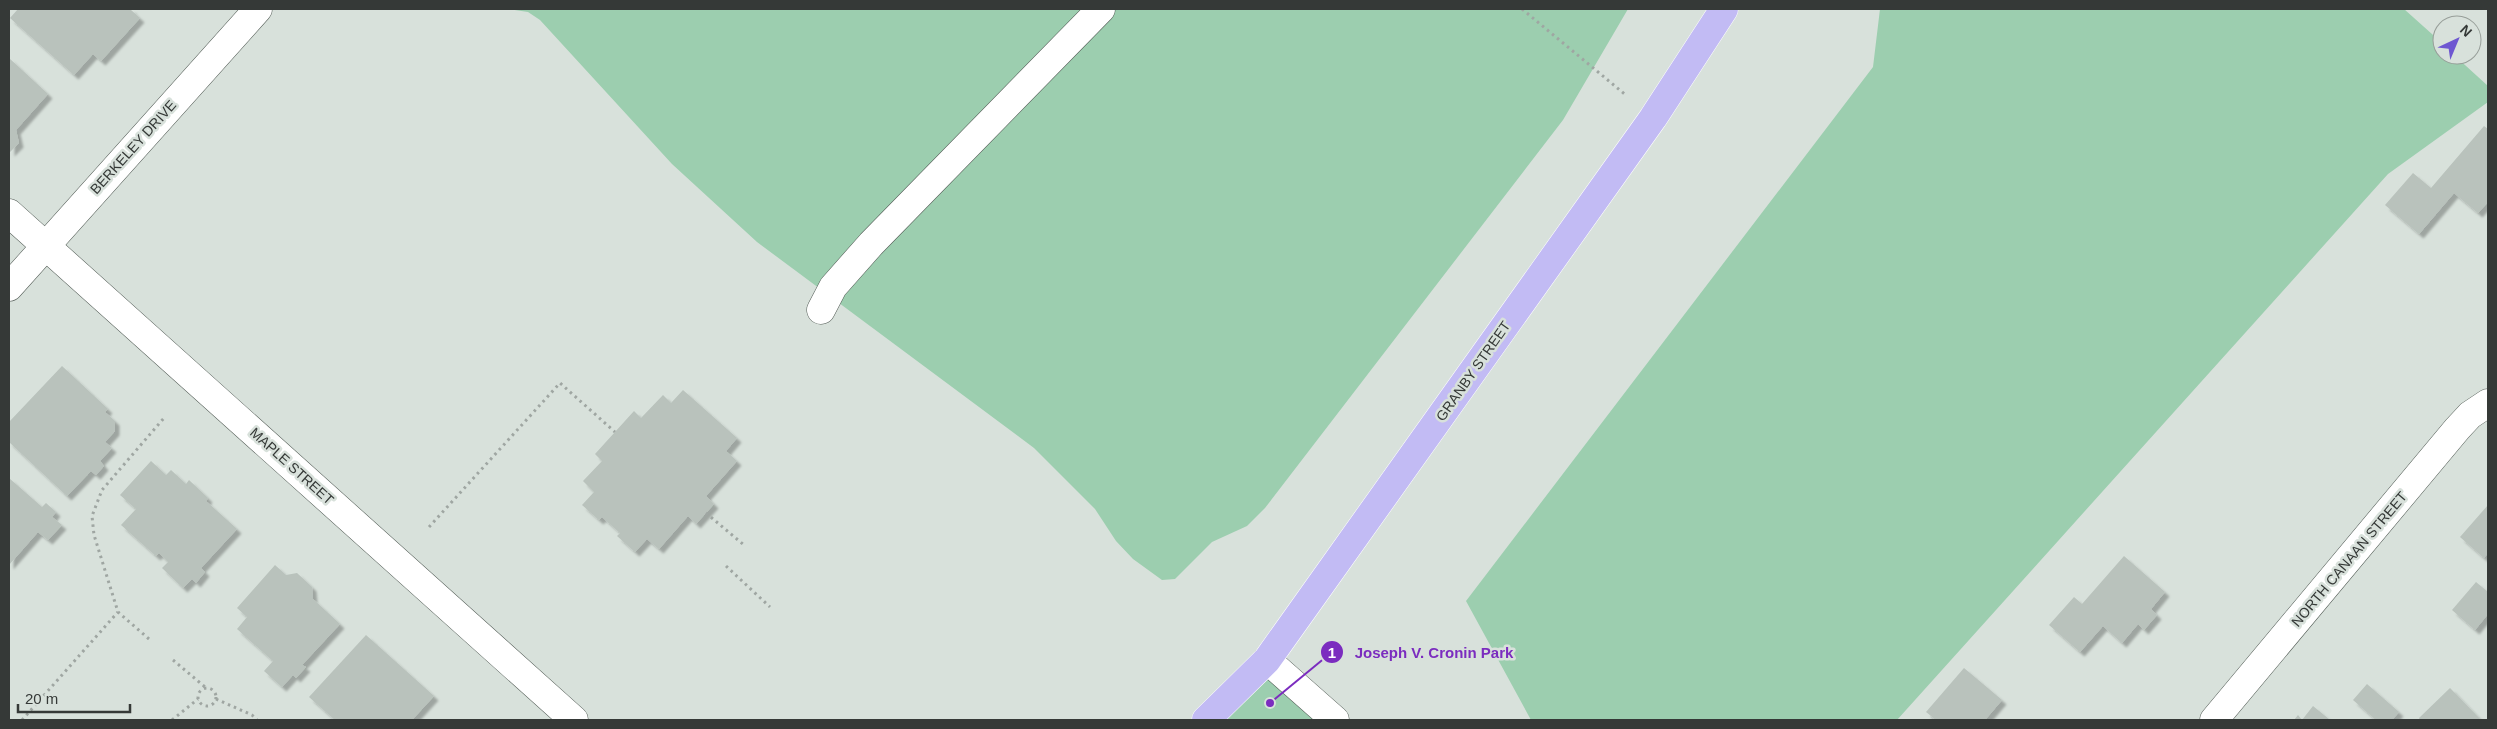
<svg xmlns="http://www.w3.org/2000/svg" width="2497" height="729" font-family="Helvetica,sans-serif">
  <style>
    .green { fill: #9cceaf }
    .building { fill: #b9c2bc; filter: url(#shadow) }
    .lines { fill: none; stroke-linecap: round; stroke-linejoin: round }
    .minor-casing { stroke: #515a54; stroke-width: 29 }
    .major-casing { stroke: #fff; stroke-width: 29 }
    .path { stroke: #9fa6a2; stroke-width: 3; stroke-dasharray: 2.5 4; stroke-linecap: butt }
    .minor { stroke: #fff; stroke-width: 28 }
    .major { stroke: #c2bbf4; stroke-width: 28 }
    .labels { text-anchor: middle; stroke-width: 5; stroke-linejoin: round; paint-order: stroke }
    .street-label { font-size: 14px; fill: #353937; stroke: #d8e1db }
    .leader { fill: none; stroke: #7b2cbf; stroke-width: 2 }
    .callout-dot { fill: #7b2cbf; stroke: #d8e1db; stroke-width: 2 }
    .mark-label { font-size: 15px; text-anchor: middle; font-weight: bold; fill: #fff }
    .callout-label { font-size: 15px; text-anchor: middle; font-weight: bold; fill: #7b2cbf; stroke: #d8e1db; stroke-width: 5; stroke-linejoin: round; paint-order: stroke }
  </style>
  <defs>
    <filter id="shadow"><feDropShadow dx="4.5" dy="4.5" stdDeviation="1" flood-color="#0004"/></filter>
  </defs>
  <rect width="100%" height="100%" fill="#d8e1db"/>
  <!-- green -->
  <g class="green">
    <polygon points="508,9 1628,9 1563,120 1265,508 1247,526 1212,542 1175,579 1162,580 1133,559 1116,541 1095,509 1034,448 757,242 672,164 540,20 528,12"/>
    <polygon points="1880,9 2404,9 2442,43 2442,55 2454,55 2488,86 2488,102 2388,174 1897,720 1531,720 1466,601 1873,67"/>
    <polygon points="1267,660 1336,720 1206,720"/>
  </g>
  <!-- building -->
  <g class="building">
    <polygon points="18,9 133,9 131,10 140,18 101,61 93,54 74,75 10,18"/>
    <polygon points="9,58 48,94 16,130 19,143 10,152"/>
    <polygon points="2484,126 2488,129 2488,202 2478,213 2454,193 2419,234 2385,205 2413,173 2431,188"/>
    <polygon points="62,366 108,409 105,412 115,421 115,431 105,442 112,448 100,461 104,466 96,475 91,471 67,496 9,442 9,422"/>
    <polygon points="683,390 737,438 726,451 737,461 706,496 714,504 696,524 688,516 659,549 647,539 635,552 617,536 620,533 602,517 599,520 582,505 594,492 583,481 602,461 595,454 634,411 641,418 663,395 671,403"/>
    <polygon points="151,461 166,475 171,470 186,484 189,480 208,498 206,501 237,529 201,568 205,572 196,583 192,579 183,588 162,568 168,562 159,553 156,556 121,525 136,509 120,495"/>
    <polygon points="9,478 42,507 46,503 56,512 52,517 62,525 48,540 38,532 9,565"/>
    <polygon points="2488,505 2488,553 2484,558 2460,537"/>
    <polygon points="2124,556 2165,592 2151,609 2157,615 2144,630 2138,624 2122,643 2103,626 2080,652 2049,625 2074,597 2082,604"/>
    <polygon points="275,565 286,575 297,573 312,587 313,599 340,624 302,665 306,667 296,678 293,675 282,687 264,671 273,661 237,629 247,617 237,608"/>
    <polygon points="2476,582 2488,592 2488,614 2475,630 2452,610"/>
    <polygon points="366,635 434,696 412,720 335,720 309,697"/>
    <polygon points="1964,668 2002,700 1985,720 1936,720 1926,712"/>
    <polygon points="2367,684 2399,712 2392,720 2376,720 2353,700"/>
    <polygon points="2450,688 2481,720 2420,720 2419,718"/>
    <polygon points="2313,706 2330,720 2294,720 2298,715 2302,720"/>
  </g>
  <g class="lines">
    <!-- minor casing -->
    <g class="minor-casing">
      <g id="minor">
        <polyline points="9,213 574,720"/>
        <polyline points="9,287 258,9"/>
        <polyline points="821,310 833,287 871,244 1101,9"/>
        <polyline points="1267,660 1335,720"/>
        <polyline points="2214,720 2457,429 2470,415 2488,403"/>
      </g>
    </g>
    <!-- major casing -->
    <g class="major-casing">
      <polyline id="major" points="1206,720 1267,660 1653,118 1724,9"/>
    </g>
    <!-- path -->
    <g class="path">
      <polyline points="1522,9 1627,96"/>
      <polyline points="706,513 744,545"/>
      <polyline points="429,527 560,383 615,432"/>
      <polyline points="726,566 770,607"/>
      <polyline points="149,639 118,612 94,535 92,516 102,490 164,418"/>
      <polyline points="173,660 205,687"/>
      <circle cx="207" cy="697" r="9"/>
      <polyline points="216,699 252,715 257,720"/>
      <polyline points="22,720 118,612"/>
      <polyline points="172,720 198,699"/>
    </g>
    <!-- minor -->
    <use href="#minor" class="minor"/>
    <!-- major -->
    <use href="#major" class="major"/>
  </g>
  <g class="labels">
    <!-- street labels -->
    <g class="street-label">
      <text transform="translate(133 147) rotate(-48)" y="5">BERKELEY DRIVE</text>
      <text transform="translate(1473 371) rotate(-55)" y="5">GRANBY STREET</text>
      <text transform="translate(292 466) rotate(42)" y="5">MAPLE STREET</text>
      <text transform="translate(2349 559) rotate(-50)" y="5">NORTH CANAAN STREET</text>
    </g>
  </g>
  <!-- callouts -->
  <path class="leader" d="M1270 703L1332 652"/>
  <g class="callout-dot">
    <circle cx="1270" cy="703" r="5"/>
    <circle cx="1332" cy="652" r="12"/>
  </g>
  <g class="mark-label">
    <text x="1332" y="658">1</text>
  </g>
  <g class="callout-label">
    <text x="1434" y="658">Joseph V. Cronin Park</text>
  </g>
  <!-- border -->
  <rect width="2497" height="729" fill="none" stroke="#353937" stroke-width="20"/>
  <!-- north arrow -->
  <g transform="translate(2457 40) rotate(44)"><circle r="24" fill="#d8e1db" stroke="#979e99"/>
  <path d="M0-4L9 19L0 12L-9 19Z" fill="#6e57d1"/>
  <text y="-8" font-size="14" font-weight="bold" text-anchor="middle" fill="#353937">N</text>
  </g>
  <!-- scale -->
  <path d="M18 704v8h112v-8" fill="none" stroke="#353937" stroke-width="2.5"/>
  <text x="25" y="704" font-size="15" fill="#353937" stroke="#d8e1db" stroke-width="4" paint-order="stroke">20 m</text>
</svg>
